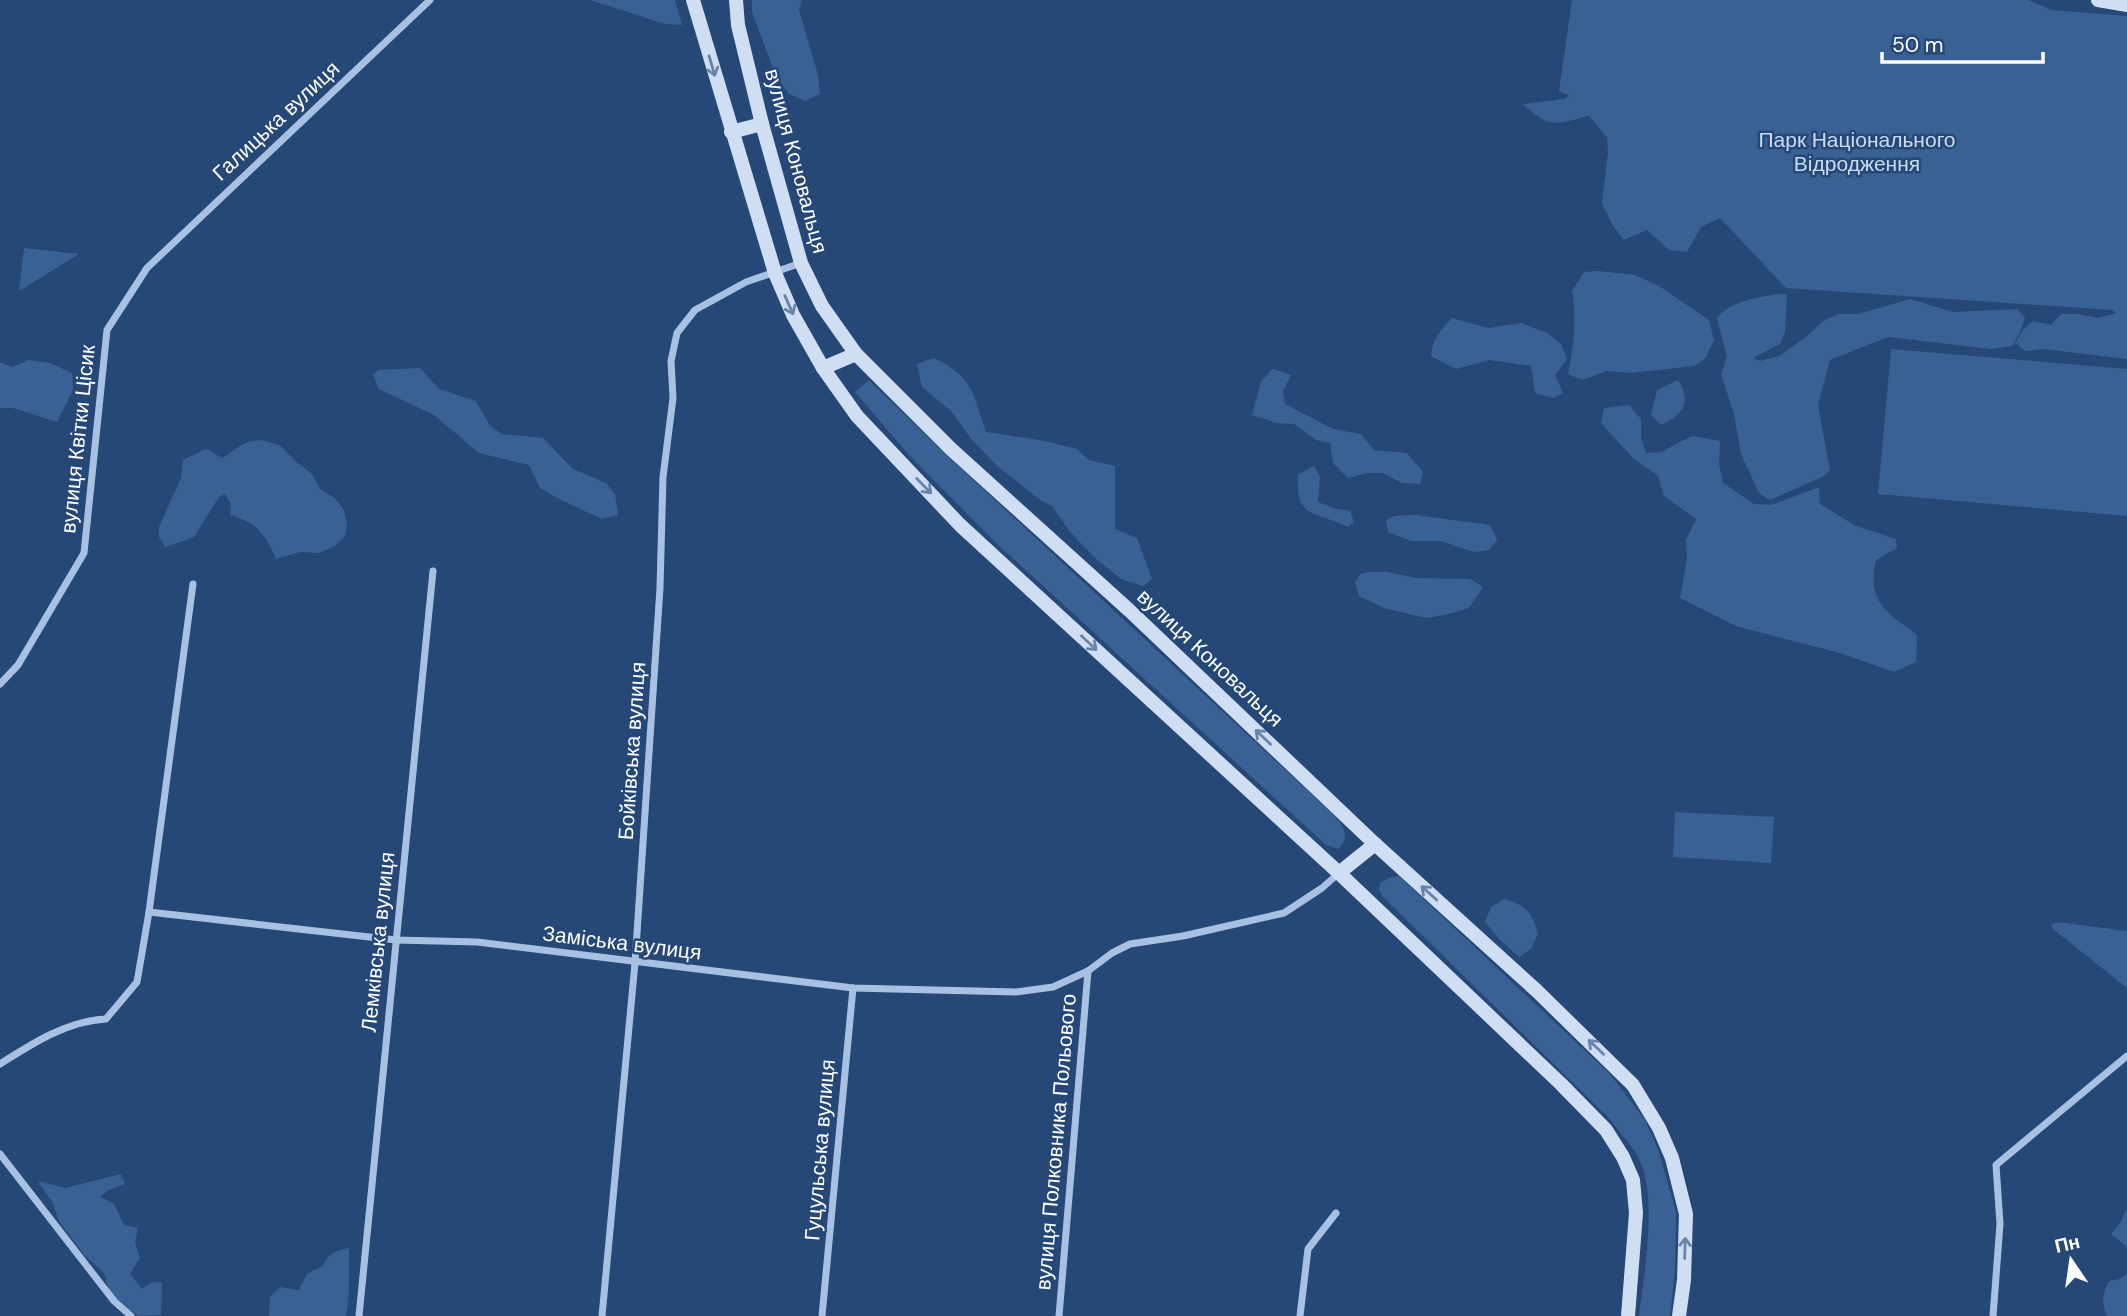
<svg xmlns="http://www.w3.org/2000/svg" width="2127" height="1316" font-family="'DM Sans',sans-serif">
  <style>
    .green { fill: #3a6194 }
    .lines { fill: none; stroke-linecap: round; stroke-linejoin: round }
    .street { stroke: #a8c1e2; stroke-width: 7 }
    .secondary { stroke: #d0def3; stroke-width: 14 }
    .oneway { stroke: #6a84a9 }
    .labels { text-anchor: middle; stroke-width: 5; stroke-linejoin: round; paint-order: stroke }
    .street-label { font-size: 21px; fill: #fff; stroke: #264877 }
    .park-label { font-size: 21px; fill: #cadbf2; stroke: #264877 }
  </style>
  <rect width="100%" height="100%" fill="#264877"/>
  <!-- green -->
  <g class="green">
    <polygon points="590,0 675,0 682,25 665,24"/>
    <polygon points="752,0 802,0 799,10 818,75 820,94 805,101 789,94 776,76 752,12"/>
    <path d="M1572 0H2028L2052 10 2127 16V359L2043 349 2025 351 2015 343 2023 330 2033 321 2051 325 2061 314H2078L2098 318 2116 313 2112 310 1786 288 1720 218 1701 227 1687 252 1669 250 1647 230 1624 240 1613 226 1602 203 1608 152 1607 137 1589 116C1555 124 1551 130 1523 104L1564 99 1569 96 1559 91Z"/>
    <polygon points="24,248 79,254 19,291"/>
    <path d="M1598 271 1635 275 1659 286 1709 320 1714 340 1705 359 1694 366 1630 373 1607 371 1582 380 1568 374C1574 346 1577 319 1572 291L1584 272Z"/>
    <path d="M1778 294H1787L1785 332 1780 344 1753 358 1760 361 1779 356 1806 337 1823 321 1838 314H1858L1910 299 1953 312 2017 309 2025 318 2019 334 2012 346 1991 349 1888 337 1830 360 1818 405 1830 470 1822 477 1770 500 1759 493 1741 454 1734 414 1721 374 1727 357 1717 318C1730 301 1757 298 1778 294Z"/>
    <path d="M1452 318 1488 328 1521 323 1547 333 1561 344 1567 359 1555 375 1563 393 1553 398 1535 393 1531 366 1489 360 1456 369 1431 356C1432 340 1441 329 1452 318Z"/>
    <polygon points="1891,349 2127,369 2127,516 1878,494"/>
    <path d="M934 358C975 378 972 393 986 432L1040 440 1077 449 1089 460 1115 466V529L1137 538 1152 579 1143 586 1121 579 1095 558 1070 532 1052 506 1040 500 997 466 972 440 951 411 922 387 917 364Z"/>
    <polygon points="29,360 50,363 72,373 73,390 57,422 13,408 0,408 0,362 12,367"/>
    <polygon points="420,368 439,389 476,401 490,426 502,434 543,438 573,469 606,483 615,494 618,515 602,519 561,500 540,488 529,465 479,453 434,415 379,389 373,375 378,370"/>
    <polygon points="1273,369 1291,375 1283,391 1285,404 1333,429 1361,434 1374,450 1407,453 1423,472 1420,484 1402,483 1383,473 1367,473 1348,478 1333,463 1330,443 1316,440 1294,424 1277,423 1252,415 1261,381"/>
    <path d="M869 380 939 448 1321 803C1333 815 1357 832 1338 849L1326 845 996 543 910 456 855 392Z"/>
    <path d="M1678 380C1692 402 1683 415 1661 425L1651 415 1657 390Z"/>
    <path d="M1629 405 1641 419V437L1646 453 1661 452 1692 436 1720 441 1719 464 1723 483 1754 504 1772 505 1819 487 1820 504 1854 525 1896 539 1897 548 1876 560C1866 602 1887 612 1917 635L1916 662 1894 672 1840 653 1736 626 1680 598 1687 558 1686 540 1696 519 1664 496 1658 476 1634 459 1601 423 1604 408Z"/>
    <path d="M263 440 281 446 295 461 312 474 320 489 335 498 344 510 347 525 345 536 336 545 319 553 300 552 276 559C265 533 257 523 230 515L231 504 225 494 219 497 194 537 165 547 159 537V527L181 478 183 460 206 449 222 458C240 448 239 442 263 440Z"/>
    <path d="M1314 466 1320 477 1318 502 1333 508 1350 511 1354 522 1348 527C1316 511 1295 520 1298 475Z"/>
    <polygon points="1415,515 1490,525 1497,540 1489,550 1474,552 1440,541 1411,541 1388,532 1386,520 1394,516"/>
    <polygon points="1369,572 1387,572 1416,578 1470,579 1483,587 1469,608 1445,615 1426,618 1384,608 1359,596 1355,582 1360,574"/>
    <polygon points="1675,812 1774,817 1771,863 1673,857"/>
    <path d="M1399 876 1610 1074 1645 1120 1658 1149 1676 1212 1675 1270 1670 1316H1639C1644 1275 1658 1196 1639 1159 1632 1145 1619 1132 1610 1119L1383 897 1379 890 1380 883 1390 877Z"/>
    <path d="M1504 899C1527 906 1531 911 1538 934L1531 949 1519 957 1499 939 1485 922 1491 907Z"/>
    <polygon points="2057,922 2127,931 2127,988 2053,929 2051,925"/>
    <polygon points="121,1174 125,1184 108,1190 100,1197 114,1204 124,1225 138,1228 135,1243 140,1258 130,1274 142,1289 153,1282 162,1283 161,1315 138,1316 111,1296 104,1273 85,1256 59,1221 52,1202 38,1181 65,1188"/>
    <polygon points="2125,1211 2127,1211 2127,1249 2125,1245 2111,1234 2121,1222"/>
    <path d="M349 1248C349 1269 350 1297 346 1316H269L270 1297 280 1287 299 1290 307 1274 323 1266C327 1254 337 1250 349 1248Z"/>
    <path d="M2127 1274V1316H2107C2101 1302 2102 1295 2109 1281L2120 1279Z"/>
  </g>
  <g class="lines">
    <!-- street -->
    <g class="street">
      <polyline points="0,684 18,665 84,553 107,330 147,268 430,0"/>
      <polyline points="149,912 396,940 477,942 853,988 1016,992 1053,987 1088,971 1112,953 1130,944 1183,936 1284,913 1322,888 1339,873"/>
      <path d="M0 1064C33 1043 67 1021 106 1019L137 982 149 912 193 584"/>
      <polyline points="0,1154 114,1301 131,1316"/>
      <polyline points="359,1316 433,571"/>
      <polyline points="602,1316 635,963 660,588 663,477 673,398 671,361 677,333 695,310 746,282 801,263"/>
      <polyline points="822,1316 853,988"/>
      <polyline points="1059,1316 1088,971"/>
      <polyline points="1300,1316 1308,1249 1336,1213"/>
      <polyline points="1993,1316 2000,1224 1996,1165 2127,1056"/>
    </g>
    <!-- secondary -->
    <g class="secondary">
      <polyline points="693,0 775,273 793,315 823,368 857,416 960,525 1339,873 1561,1084 1606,1130 1623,1157 1633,1180 1636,1213 1628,1316"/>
      <polyline points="736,0 738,25 762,124 801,263 822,306 856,354 951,449 1130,611 1375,844 1537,991 1633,1085 1659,1128 1672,1158 1686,1214 1684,1280 1679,1316"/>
      <polyline points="2098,0 2127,5"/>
      <polyline points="731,132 762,124"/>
      <polyline points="823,368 856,354"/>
      <polyline points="1339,873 1375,844"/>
    </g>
  </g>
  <!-- one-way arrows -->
  <defs><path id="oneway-shaft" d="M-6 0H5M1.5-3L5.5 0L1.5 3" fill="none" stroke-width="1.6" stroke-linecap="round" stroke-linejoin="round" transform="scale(1.75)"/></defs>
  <g class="oneway">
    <use href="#oneway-shaft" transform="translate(712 66) rotate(74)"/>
    <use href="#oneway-shaft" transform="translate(789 305) rotate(66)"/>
    <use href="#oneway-shaft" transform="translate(924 486) rotate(46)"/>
    <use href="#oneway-shaft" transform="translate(1089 643) rotate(43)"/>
    <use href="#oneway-shaft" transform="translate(1263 737) rotate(-136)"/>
    <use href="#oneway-shaft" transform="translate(1429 893) rotate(-138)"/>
    <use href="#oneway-shaft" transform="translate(1596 1047) rotate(-136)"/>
    <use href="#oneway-shaft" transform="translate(1685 1248) rotate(-88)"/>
  </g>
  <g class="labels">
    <!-- street labels -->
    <g class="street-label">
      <text transform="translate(276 121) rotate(-43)" y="7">Галицька вулиця</text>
      <text transform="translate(796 161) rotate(75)" y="7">вулиця Коновальця</text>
      <text transform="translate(78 439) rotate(-84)" y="7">вулиця Квітки Цісик</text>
      <text transform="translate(1210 658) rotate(43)" y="7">вулиця Коновальця</text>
      <text transform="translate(632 751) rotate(-86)" y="7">Бойківська вулиця</text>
      <text transform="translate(378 942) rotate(-84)" y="7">Лемківська вулиця</text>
      <text transform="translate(622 943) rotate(7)" y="7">Заміська вулиця</text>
      <text transform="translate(1056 1142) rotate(-85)" y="7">вулиця Полковника Польового</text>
      <text transform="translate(820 1150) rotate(-85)" y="7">Гуцульська вулиця</text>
    </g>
    <!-- park labels -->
    <g class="park-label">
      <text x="1857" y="147">Парк Національного<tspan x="1857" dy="24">Відродження</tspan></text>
    </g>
  </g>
  <!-- north arrow -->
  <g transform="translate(2071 1260) rotate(347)" stroke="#264877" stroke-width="5" paint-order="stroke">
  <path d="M0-5L12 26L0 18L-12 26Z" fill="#ffffff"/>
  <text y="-10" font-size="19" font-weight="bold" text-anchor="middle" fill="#ffffff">Пн</text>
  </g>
  <!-- scale -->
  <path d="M1882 52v10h161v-10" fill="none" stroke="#ffffff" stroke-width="3.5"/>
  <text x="1892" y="52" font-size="21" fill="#ffffff" stroke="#264877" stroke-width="5" paint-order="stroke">50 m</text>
</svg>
